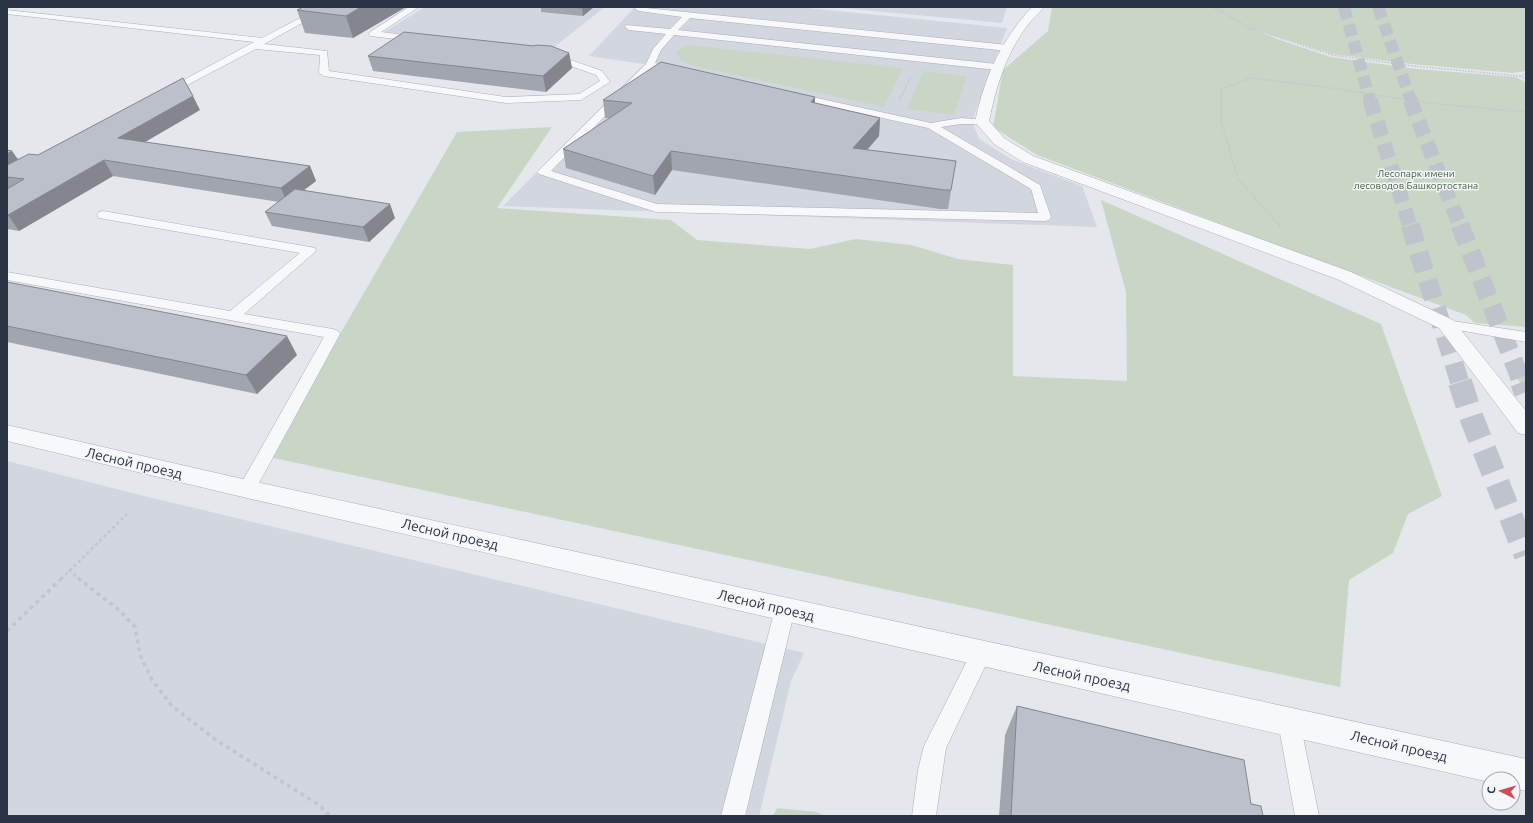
<svg xmlns="http://www.w3.org/2000/svg" width="1533" height="823" font-family="Ubuntu,sans-serif">
  <style>
    .built { fill: #d2d6de }
    .green { fill: #c9d6c5 }
    .lines { fill: none; stroke-linecap: round; stroke-linejoin: round }
    .primary-tunnel-far3 { stroke: #bfc3cb; stroke-width: 12; stroke-dasharray: 12 6; stroke-linecap: butt }
    .primary-tunnel-far2 { stroke: #bfc3cb; stroke-width: 15; stroke-dasharray: 15 8; stroke-linecap: butt }
    .primary-tunnel-far1 { stroke: #bfc3cb; stroke-width: 19; stroke-dasharray: 19 10; stroke-linecap: butt }
    .primary-tunnel { stroke: #bfc3cb; stroke-width: 24; stroke-dasharray: 24 12; stroke-linecap: butt }
    .service-casing { stroke: #a9aeb7; stroke-width: 1 }
    .minor-casing { stroke: #a9aeb7; stroke-width: 1 }
    .path-far3 { stroke: #c2c5cb; stroke-width: 1.5; stroke-dasharray: 1.5 1.5; stroke-linecap: butt }
    .path-far2 { stroke: #c2c5cb; stroke-width: 2; stroke-dasharray: 2.5 2.5; stroke-linecap: butt }
    .path-far1 { stroke: #c2c5cb; stroke-width: 2.5; stroke-dasharray: 3 3; stroke-linecap: butt }
    .path { stroke: #c2c5cb; stroke-width: 3.5; stroke-dasharray: 4 4; stroke-linecap: butt }
    .service { fill: #f7f8fa; fill-rule: evenodd }
    .minor { fill: #f7f8fa; fill-rule: evenodd }
    .wall { fill: #a1a5ae }
    .shaded-wall { fill: #83868d }
    .building { fill: #bbc0ca; stroke: #83868d }
    .labels { text-anchor: middle; stroke-width: 3; stroke-linejoin: round; paint-order: stroke }
    .far-park-label { font-size: 10px; fill: #3f6138; stroke: #f4f6f9 }
    .near-street-label { font-size: 14px; fill: #2b3445; stroke: #f4f6f9 }
  </style>
  <rect width="100%" height="100%" fill="#e4e7ec"/>
  <!-- built -->
  <g class="built">
    <polygon points="425,7 605,7 549,51 384,32"/>
    <polygon points="635,7 798,7 1007,28 972,121 979,139 1011,159 1082,186 1097,227 503,206 644,64 589,56"/>
    <polygon points="831,7 1007,7 1002,23"/>
    <polygon points="7,461 144,496 804,653 791,681 759,816 7,816"/>
  </g>
  <!-- green -->
  <g class="green">
    <polygon points="1052,7 1526,7 1526,71 1513,73 1412,64 1332,54 1254,29 1277,39 1331,57 1417,69 1516,77 1526,83 1526,327 1475,323 1466,315 1037,155 993,127 1003,70 1048,31"/>
    <polygon points="687,45 903,68 884,107 695,66 682,61 676,52"/>
    <polygon points="923,71 967,76 954,115 907,109"/>
    <polygon points="552,127 497,208 671,220 697,240 810,249 856,239 911,245 958,259 1013,265 1013,376 1127,381 1126,292 1101,200 1381,324 1442,496 1408,514 1393,553 1349,580 1340,687 269,457 457,132"/>
    <polygon points="1506,365 1526,367 1526,390"/>
    <polygon points="777,808 816,812 827,816 773,816"/>
  </g>
  <g class="lines">
    <!-- primary-tunnel-far3 -->
    <g class="primary-tunnel-far3">
      <polyline points="1344,7 1370,101"/>
      <polyline points="1378,7 1411,101"/>
    </g>
    <!-- primary-tunnel-far2 -->
    <g class="primary-tunnel-far2">
      <polyline points="1370,100 1410,226"/>
      <polyline points="1410,100 1460,226"/>
    </g>
    <!-- primary-tunnel-far1 -->
    <g class="primary-tunnel-far1">
      <polyline points="1410,225 1460,383"/>
      <polyline points="1460,225 1522,383"/>
    </g>
    <!-- primary-tunnel -->
    <g class="primary-tunnel">
      <polyline points="1460,382 1472,419 1526,555"/>
      <polyline points="1522,382 1526,392"/>
    </g>
    <!-- service casing -->
    <g class="service-casing">
      <g id="service">
        <polygon points="321,7 331,7 264,44 327,51 329,71 506,97 579,94 600,81 596,75 548,58 546,56 551,53 602,71 610,82 581,100 506,103 324,76 319,73 320,55 256,49 168,95 165,94 163,92 165,90 254,42 7,14 7,10 262,38"/>
        <polygon points="409,7 419,7 381,32 419,37 423,40 422,42 370,36 369,34 370,32"/>
        <polygon points="636,7 1008,45 1012,48 1008,51 690,18 678,30 997,64 1002,67 997,70 674,35 661,50 655,63 662,65 664,67 662,69 652,68 551,171 657,204 1038,213 1031,189 928,128 791,98 789,96 794,93 931,123 961,118 986,120 987,122 986,124 961,124 941,127 1040,185 1051,217 1049,220 1045,221 656,212 539,174 537,172 539,170 646,64 653,49 666,34 629,30 625,27 626,25 670,29 682,17 639,11 635,9"/>
        <polygon points="103,211 310,247 315,248 316,251 244,314 333,329 338,331 340,334 253,494 247,496 241,494 238,489 324,337 7,280 7,272 230,311 300,253 99,218 97,215 99,212"/>
        <polygon points="1446,320 1526,332 1526,342 1441,327 1439,324 1441,321"/>
        <polygon points="785,600 792,603 795,609 745,816 721,816 775,609 778,603"/>
        <polygon points="981,645 988,647 991,654 946,748 936,816 912,816 918,770 924,746 974,647"/>
        <polygon points="1289,711 1297,714 1300,722 1319,816 1295,816 1278,722 1281,714"/>
      </g>
    </g>
    <!-- minor casing -->
    <g class="minor-casing">
      <g id="minor">
        <path d="M1032 7H1044C1039 14 1032 19 1027 26 1006 54 996 87 989 121L1004 138 1033 156 1351 272 1453 320 1526 411V435L1518 433 1439 328 1339 280 1023 162 994 144 975 122C984 78 1001 40 1032 7Z"/>
        <polygon points="7,425 247,480 1526,759 1526,791 1513,788 1513,779 1489,779 1489,782 247,498 7,441"/>
      </g>
    </g>
    <!-- path-far3 -->
    <g class="path-far3">
      <polyline points="1212,7 1225,13 1247,27 1332,55 1413,66 1519,76 1526,75"/>
      <polyline points="1520,76 1526,80"/>
      <polyline points="899,101 911,76"/>
      <polyline points="1280,226 1238,179 1221,120 1221,89 1251,78 1318,86 1437,104 1526,112"/>
    </g>
    <!-- path-far2 -->
    <polyline class="path-far2" points="1279,225 1282,229"/>
    <!-- path-far1 -->
    <g class="path-far1">
      <polyline points="69,570 79,579"/>
      <polyline points="61,579 127,514"/>
    </g>
    <!-- path -->
    <g class="path">
      <polyline points="78,578 120,611 135,627 140,655 152,680 172,706 216,740 319,805 330,816"/>
      <polyline points="7,631 62,578"/>
    </g>
    <!-- service -->
    <use href="#service" class="service"/>
    <!-- minor -->
    <use href="#minor" class="minor"/>
  </g>
  <!-- wall -->
  <g class="wall">
    <polygon points="303,7 406,7 353,38 305,33 297,10"/>
    <polygon points="541,7 594,7 583,16 541,12"/>
    <polygon points="534,46 569,53 572,68 546,92 373,71 368,56"/>
    <polygon points="815,97 815,103 880,118 879,136 867,150 956,161 948,209 940,209 672,170 655,195 566,168 563,149 610,118 605,118 603,100"/>
    <polygon points="200,110 145,142 310,166 316,181 304,190 395,218 369,242 272,226 265,212 279,202 113,176 19,231 7,229 7,150 12,151 18,159 38,155"/>
    <polygon points="7,282 297,355 257,394 7,342"/>
    <polygon points="1017,706 1251,804 1263,816 999,816 1005,735"/>
  </g>
  <!-- shaded-wall -->
  <g class="shaded-wall">
    <polygon points="361,7 406,7 353,38 346,16"/>
    <polygon points="584,7 594,7 583,16 582,8"/>
    <polygon points="569,53 572,68 546,92 543,76"/>
    <polygon points="193,96 200,110 126,153 118,138"/>
    <polygon points="815,97 815,115 811,102"/>
    <polygon points="880,118 879,136 852,167 853,148"/>
    <polygon points="12,151 22,166 7,174 7,154"/>
    <polygon points="671,151 672,170 655,195 653,176"/>
    <polygon points="104,160 113,176 19,231 8,215"/>
    <polygon points="310,166 316,181 287,203 281,188"/>
    <polygon points="390,204 395,218 369,242 363,227"/>
    <polygon points="287,336 297,355 257,394 246,375"/>
  </g>
  <!-- building -->
  <g class="building">
    <polygon points="303,7 361,7 346,16 297,10"/>
    <polygon points="567,7 584,7 582,8"/>
    <polygon points="404,32 534,46 536,45 551,46 569,53 543,76 368,56"/>
    <polygon points="661,62 815,97 811,102 880,118 853,148 956,161 951,190 944,190 671,151 653,176 563,149 632,103 603,100"/>
    <polygon points="183,78 193,96 118,138 310,166 281,188 104,160 8,215 7,215 7,189 24,179 7,177 7,165 29,154 38,155"/>
    <polygon points="7,150 12,151 7,154"/>
    <polygon points="295,189 390,204 363,227 265,212"/>
    <polygon points="7,282 287,336 246,375 7,326"/>
    <polygon points="1017,706 1244,760 1251,804 1261,806 1263,816 1011,816"/>
  </g>
  <g class="labels">
    <!-- far-park labels -->
    <g class="far-park-label">
      <text x="1416" y="177">Лесопарк имени<tspan x="1416" dy="12">лесоводов Башкортостана</tspan></text>
    </g>
    <!-- near-street labels -->
    <g class="near-street-label">
      <text transform="translate(134 463) rotate(13)" y="5">Лесной проезд</text>
      <text transform="translate(450 534) rotate(13)" y="5">Лесной проезд</text>
      <text transform="translate(766 605) rotate(13)" y="5">Лесной проезд</text>
      <text transform="translate(1082 676) rotate(12)" y="5">Лесной проезд</text>
      <text transform="translate(1399 746) rotate(13)" y="5">Лесной проезд</text>
    </g>
  </g>
  <!-- border -->
  <rect width="1533" height="823" fill="none" stroke="#2b3445" stroke-width="16"/>
  <!-- north arrow -->
  <g transform="translate(1501 791) rotate(275)"><circle r="19" fill="#f4f6f9" stroke="#a4a8b1"/>
  <path d="M0-3L7 15L0 10L-7 15Z" fill="#d1495b"/>
  <text y="-6" font-size="11" font-weight="bold" text-anchor="middle" fill="#2b3445">С</text>
  </g>
</svg>
